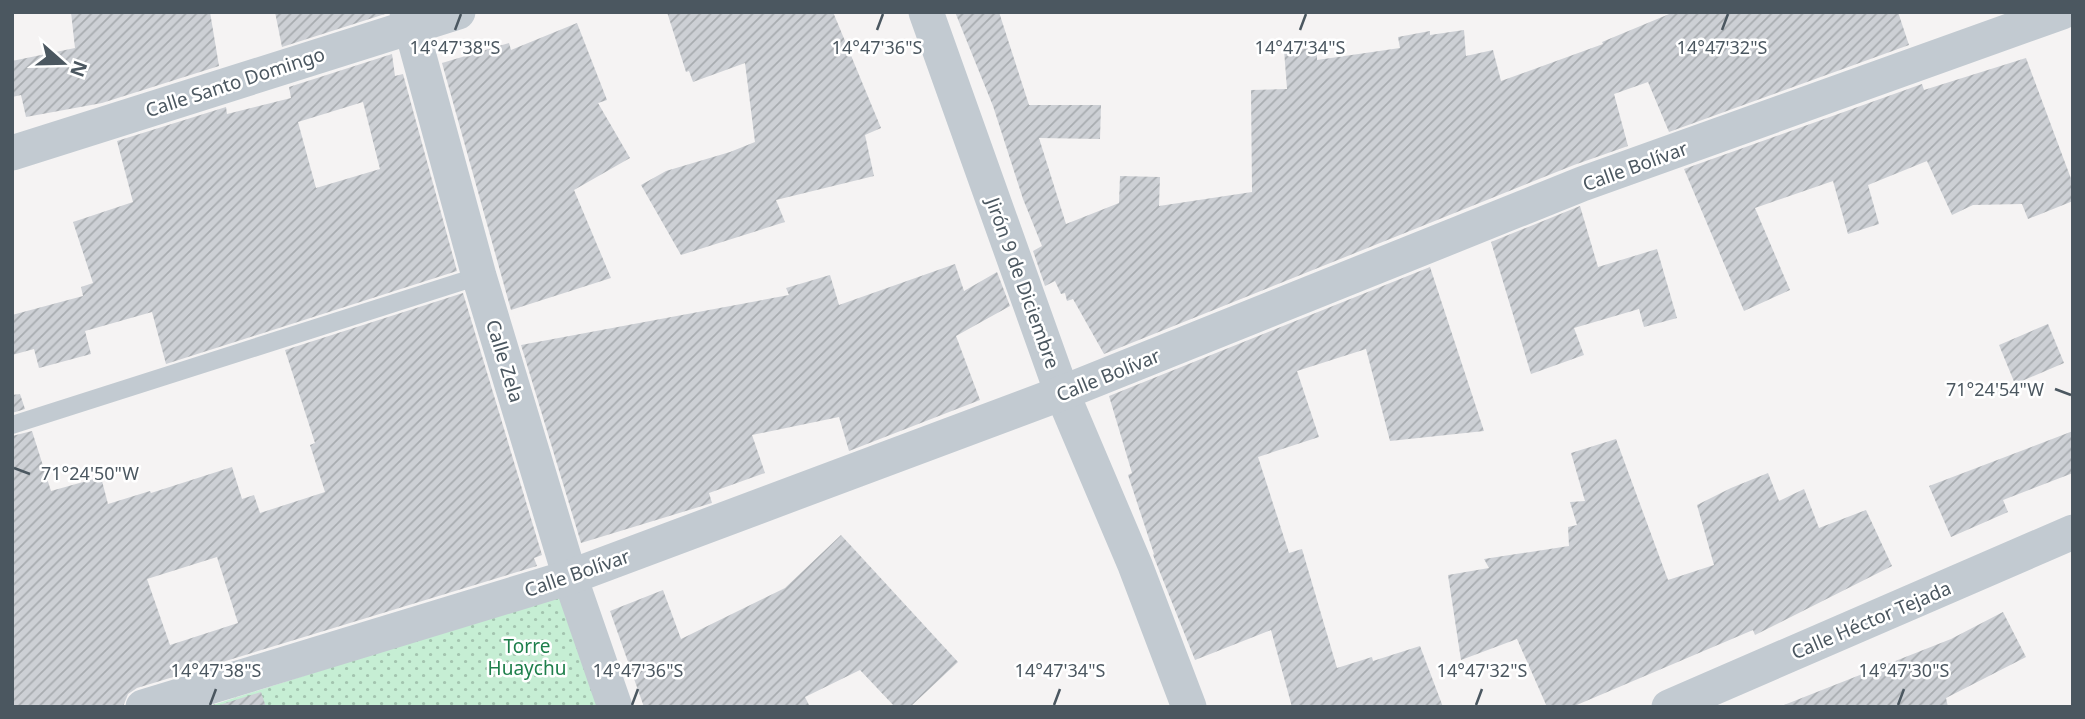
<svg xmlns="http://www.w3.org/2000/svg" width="2085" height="719" font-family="'Noto Sans',sans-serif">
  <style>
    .green { fill: url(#green-dots) }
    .building { fill: url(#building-hatch); fill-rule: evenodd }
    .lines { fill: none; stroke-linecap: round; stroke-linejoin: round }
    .lane { stroke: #c2cad1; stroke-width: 18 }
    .street { stroke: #c2cad1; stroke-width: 35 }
    .ticks { fill: none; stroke: #4b5760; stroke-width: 2.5 }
    .labels { text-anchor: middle; stroke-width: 5; stroke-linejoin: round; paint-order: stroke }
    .street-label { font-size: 19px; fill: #4b5760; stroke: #fff }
    .park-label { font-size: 19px; fill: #1e7f4b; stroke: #fff }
    .ticks-label { font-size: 18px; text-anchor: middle; fill: #4b5760; stroke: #fff; stroke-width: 5; stroke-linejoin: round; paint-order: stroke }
  </style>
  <defs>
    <pattern id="green-dots" width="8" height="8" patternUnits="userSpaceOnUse" patternTransform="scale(1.75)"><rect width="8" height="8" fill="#c6eed4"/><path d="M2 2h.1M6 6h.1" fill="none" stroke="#a3c4af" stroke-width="1.8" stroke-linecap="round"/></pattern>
    <pattern id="building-hatch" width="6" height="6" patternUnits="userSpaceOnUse" patternTransform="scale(1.75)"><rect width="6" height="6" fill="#cdd0d5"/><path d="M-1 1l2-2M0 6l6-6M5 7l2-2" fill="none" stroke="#a8acb0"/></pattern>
  </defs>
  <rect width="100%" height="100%" fill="#f5f3f3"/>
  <!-- green -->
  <polygon class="green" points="560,594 600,707 206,707"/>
  <!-- building -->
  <g class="building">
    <polygon points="71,12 210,12 219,66 102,103 26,117 21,95 12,97 12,61 75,48"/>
    <polygon points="275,12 385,12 385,14 282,47"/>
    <polygon points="667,12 833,12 881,128 865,135 874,176 776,200 785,222 681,255 641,185 666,171 730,152 755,142 745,63 693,82 689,71 686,72"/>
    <polygon points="955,12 999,12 1029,105 1101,105 1100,139 1039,138 1066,224 1119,203 1120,176 1160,177 1159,206 1252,192 1251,90 1287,89 1284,50 1317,48 1317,60 1400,48 1398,37 1430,31 1430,35 1464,30 1466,56 1493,50 1501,81 1603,44 1602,42 1674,12 1898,12 1909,45 1669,132 1648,82 1614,94 1628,146 1574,165 1104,354 1073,299 1067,301 1065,293 1061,294 1055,281 1045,286 1033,251 1042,246 1023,199 993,106"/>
    <polygon points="577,23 607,100 598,103 630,158 574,190 611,278 511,310 516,328 442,63 509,43 511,50"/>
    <path d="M392 54 395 76 403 74 457 271 166 364 152 312 85 331 91 354 39 368 34 349 12 355V315L83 296 81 287 93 283 73 222 133 202 117 141 226 107 227 114 291 98 289 87ZM363 102 380 169 316 188 298 122Z"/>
    <polygon points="2026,58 2073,184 2073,201 2028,219 2022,204 1973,205 1952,215 1927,161 1868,185 1879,224 1848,234 1833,181 1755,208 1790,290 1744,311 1684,169 1922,84 1924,90"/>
    <polygon points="1580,206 1598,267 1657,249 1677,318 1644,327 1639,309 1574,328 1584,355 1531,374 1491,242"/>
    <polygon points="955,264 964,291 997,272 1010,306 956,336 980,400 849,451 839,417 752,435 765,473 709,493 712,503 581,543 521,345 789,295 786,288 830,275 839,305"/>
    <polygon points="1430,267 1484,431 1390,441 1366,349 1297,371 1319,437 1258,457 1289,553 1302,549 1337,668 1372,657 1373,661 1420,646 1443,707 1292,707 1271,630 1195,660 1153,555 1154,554 1128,475 1132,473 1109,396"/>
    <path d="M463 293 542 555 534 558 537 566 137 688 128 694 123 707H12V436L32 431 51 491 101 477 108 504 150 491 151 493 232 467 242 499 254 495 260 513 325 492 310 445 315 443 285 350ZM217 557 238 623 170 645 147 579Z"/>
    <polygon points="2048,324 2064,363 2015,384 1999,345"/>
    <polygon points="20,394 25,409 12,413 12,395"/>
    <polygon points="2073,431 2073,473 2003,500 2008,512 1951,537 1929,486"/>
    <polygon points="1616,439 1668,580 1714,565 1697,505 1731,488 1768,473 1779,501 1804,489 1819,528 1866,510 1892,566 1755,635 1753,630 1572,707 1547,707 1517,639 1461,660 1448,575 1489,568 1484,559 1569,546 1568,527 1577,525 1570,502 1585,501 1571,453"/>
    <polygon points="841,535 958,662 910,707 895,707 860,670 805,697 810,707 644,707 610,611 663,590 681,639 785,588"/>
    <polygon points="2003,612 2026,657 1946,698 1948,707 1785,707 1784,705 1951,639"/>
    <polygon points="261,692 266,707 213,707"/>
  </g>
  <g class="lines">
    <!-- lane -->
    <polyline class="lane" points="12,425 479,276"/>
    <!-- street -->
    <g class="street">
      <polyline points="407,12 479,276 570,577 615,707"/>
      <polyline points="926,12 1062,393 1135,565 1189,707"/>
      <polyline points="12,153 458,12"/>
      <polyline points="143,707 570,577 1062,393 1582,184 2062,12"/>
      <polyline points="1669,707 2073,532"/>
    </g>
  </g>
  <!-- ticks -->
  <path class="ticks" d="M455 30 461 14M877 30 883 14M1300 30 1306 14M1722 30 1728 14M2055 389 2071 395M14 468 30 474M210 705 216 689M632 705 638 689M1054 705 1060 689M1476 705 1482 689M1898 705 1904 689"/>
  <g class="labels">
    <!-- street labels -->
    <g class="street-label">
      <text transform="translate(235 82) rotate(-18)" y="7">Calle Santo Domingo</text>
      <text transform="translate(1635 166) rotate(-20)" y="7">Calle Bolívar</text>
      <text transform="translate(1023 283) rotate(70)" y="7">Jirón 9 de Diciembre</text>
      <text transform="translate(505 361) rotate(73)" y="7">Calle Zela</text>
      <text transform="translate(1108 375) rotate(-22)" y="7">Calle Bolívar</text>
      <text transform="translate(577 573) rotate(-19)" y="7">Calle Bolívar</text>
      <text transform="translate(1871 620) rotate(-23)" y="7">Calle Héctor Tejada</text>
    </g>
    <!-- park labels -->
    <g class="park-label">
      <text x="527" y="653">Torre<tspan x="527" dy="22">Huaychu</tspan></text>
    </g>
  </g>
  <g class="ticks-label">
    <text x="455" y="54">14°47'38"S</text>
    <text x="877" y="54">14°47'36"S</text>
    <text x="1300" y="54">14°47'34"S</text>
    <text x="1722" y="54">14°47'32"S</text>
    <text x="1995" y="396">71°24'54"W</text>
    <text x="90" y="480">71°24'50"W</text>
    <text x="216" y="677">14°47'38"S</text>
    <text x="638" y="677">14°47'36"S</text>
    <text x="1060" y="677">14°47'34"S</text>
    <text x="1482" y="677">14°47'32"S</text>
    <text x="1904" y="677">14°47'30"S</text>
  </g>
  <!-- border -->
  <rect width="2085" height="719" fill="none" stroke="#4b5760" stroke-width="28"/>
  <!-- north arrow -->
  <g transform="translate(63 63) rotate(110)" stroke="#ffffff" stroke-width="5" paint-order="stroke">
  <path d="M0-5L12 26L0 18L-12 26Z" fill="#4b5760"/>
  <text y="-10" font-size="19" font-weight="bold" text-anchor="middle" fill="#4b5760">N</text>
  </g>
</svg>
